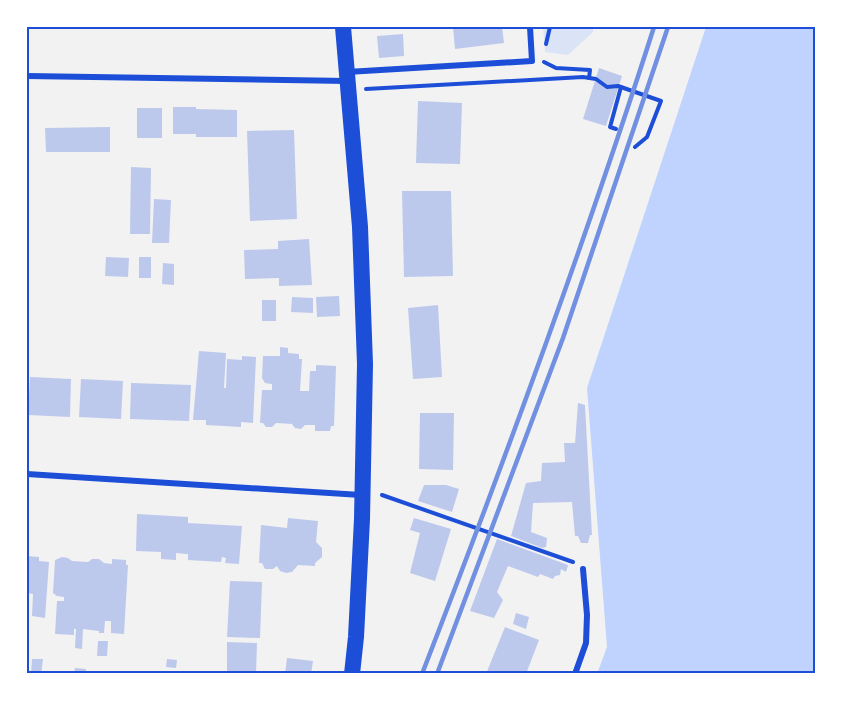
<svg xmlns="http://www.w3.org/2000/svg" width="843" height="701" font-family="'IBM Plex Serif',serif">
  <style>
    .green { fill: #dbe4f7 }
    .water { fill: #bfd3fe }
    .building { fill: #bdc9ec }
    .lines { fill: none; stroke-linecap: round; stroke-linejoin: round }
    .path { stroke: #1d4ed8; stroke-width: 4 }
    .minor { stroke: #1d4ed8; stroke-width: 6 }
    .trunk { stroke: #1d4ed8; stroke-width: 16 }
    .rail { stroke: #7290e2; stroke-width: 4.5 }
    .neatline { fill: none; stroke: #1d4ed8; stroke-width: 2 }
  </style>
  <rect width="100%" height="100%" fill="#f2f2f2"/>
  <!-- green -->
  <polygon class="green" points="543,27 593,27 593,32 568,55 545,52"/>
  <!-- water -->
  <polygon class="water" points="706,27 816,27 816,674 597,674 607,647 587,388"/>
  <!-- building -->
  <g class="building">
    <polygon points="453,27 502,27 504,43 455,49"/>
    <polygon points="403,34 404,56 379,58 377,36"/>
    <polygon points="599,68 622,76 606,126 583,119"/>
    <polygon points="418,101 462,103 460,164 416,163"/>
    <polygon points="173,107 196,107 196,109 237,110 237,137 196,137 196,134 173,134"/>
    <rect x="137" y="108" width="25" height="30"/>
    <polygon points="110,127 110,152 46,152 45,128"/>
    <polygon points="294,130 297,219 250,221 247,131"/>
    <polygon points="131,167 151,168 150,234 130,234"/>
    <polygon points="402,191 451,191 453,276 404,277"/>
    <polygon points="154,199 171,200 169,243 152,243"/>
    <polygon points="309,239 312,285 279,286 279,278 245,279 244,250 278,249 278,241"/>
    <polygon points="106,257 129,258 128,277 105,276"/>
    <rect x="139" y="257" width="12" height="21"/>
    <polygon points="163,263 174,264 174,285 162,284"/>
    <polygon points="339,296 340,316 317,317 316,297"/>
    <polygon points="292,297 313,298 313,313 291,312"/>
    <rect x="262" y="300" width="14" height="21"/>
    <polygon points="438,305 442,377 413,379 408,308"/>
    <polygon points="280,347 288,348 288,353 299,354 299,359 302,359 300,391 309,391 310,371 316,371 316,365 336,366 334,426 331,426 330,431 315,431 315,425 305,425 301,429 295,428 292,424 276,423 272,427 266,427 263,423 260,423 262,390 272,390 272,384 265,383 262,378 263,356 280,356"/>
    <polygon points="199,351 226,353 224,388 226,388 227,359 242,360 242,356 256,357 253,423 241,422 241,427 206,425 206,420 193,420"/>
    <polygon points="30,377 71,379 70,417 28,415"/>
    <polygon points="81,379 123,381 121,419 79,417"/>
    <polygon points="131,383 191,385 189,421 130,419"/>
    <polygon points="578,403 585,405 592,535 590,535 588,543 581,543 578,536 575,536 572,502 533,503 531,532 547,538 546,547 542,548 511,536 526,483 541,481 542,463 565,462 564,443 575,443"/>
    <polygon points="420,413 454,413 453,470 419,469"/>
    <polygon points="424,485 446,485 459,489 452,512 418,501"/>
    <polygon points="137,514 188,517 188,523 242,526 239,564 225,563 226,558 222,557 221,562 188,560 188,554 186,554 176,553 176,560 161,559 161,552 136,551"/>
    <polygon points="288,518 318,521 316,542 322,548 322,557 315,563 315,566 298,565 292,572 286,573 280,571 277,566 273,569 265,569 262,563 259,563 261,525 287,528"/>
    <polygon points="414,518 451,529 435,581 410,573 420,533 410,530"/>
    <polygon points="497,539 568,565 566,572 561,569 560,575 555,576 553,579 540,574 538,577 508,566 497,592 503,600 494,618 470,611"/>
    <polygon points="27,556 39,557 39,561 49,562 45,618 32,616 33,594 27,593"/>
    <polygon points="62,557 68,558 72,561 88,562 92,559 99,559 104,563 112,564 112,559 126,560 126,565 128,565 124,634 111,633 111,621 105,621 104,633 99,633 99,631 83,629 82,649 75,648 76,629 74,629 74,635 55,634 57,601 64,601 64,597 57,596 53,593 55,560"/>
    <polygon points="230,581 262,582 260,638 227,637"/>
    <polygon points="516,613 529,617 526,629 513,624"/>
    <polygon points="505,627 539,640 526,674 486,674"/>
    <polygon points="98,641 108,641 107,656 97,656"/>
    <polygon points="227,642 257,643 256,674 227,674"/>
    <polygon points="287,658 313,661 311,674 285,674"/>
    <polygon points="32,659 43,659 41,674 31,674"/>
    <polygon points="167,659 177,660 176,668 166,667"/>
    <polygon points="75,668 86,669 86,674 74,674"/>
  </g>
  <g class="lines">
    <!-- path -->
    <g class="path">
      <polyline points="546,44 550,27"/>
      <polyline points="544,62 556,68 590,70 589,78"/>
      <polyline points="366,89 583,77 596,79 607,87 618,86 661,101 647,137 635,147"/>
      <polyline points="616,129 610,127 621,87"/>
      <polyline points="382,495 573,562"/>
    </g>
    <!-- minor -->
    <g class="minor">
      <polyline points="347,72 532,61 530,27"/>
      <polyline points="27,76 347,81"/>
      <polyline points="27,474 361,495"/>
      <polyline points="575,674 586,643 587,615 583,569"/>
    </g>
    <!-- trunk -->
    <polyline class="trunk" points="343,27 360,227 365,364 362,519 356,637 352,674"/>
    <!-- rail -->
    <g class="rail">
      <path d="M422 674C505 460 584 246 654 27"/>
      <polyline points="437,674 563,338 668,27"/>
    </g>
  </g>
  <!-- border -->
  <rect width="843" height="701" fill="none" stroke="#ffffff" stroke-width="57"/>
  <rect x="28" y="28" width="786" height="644" class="neatline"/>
</svg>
